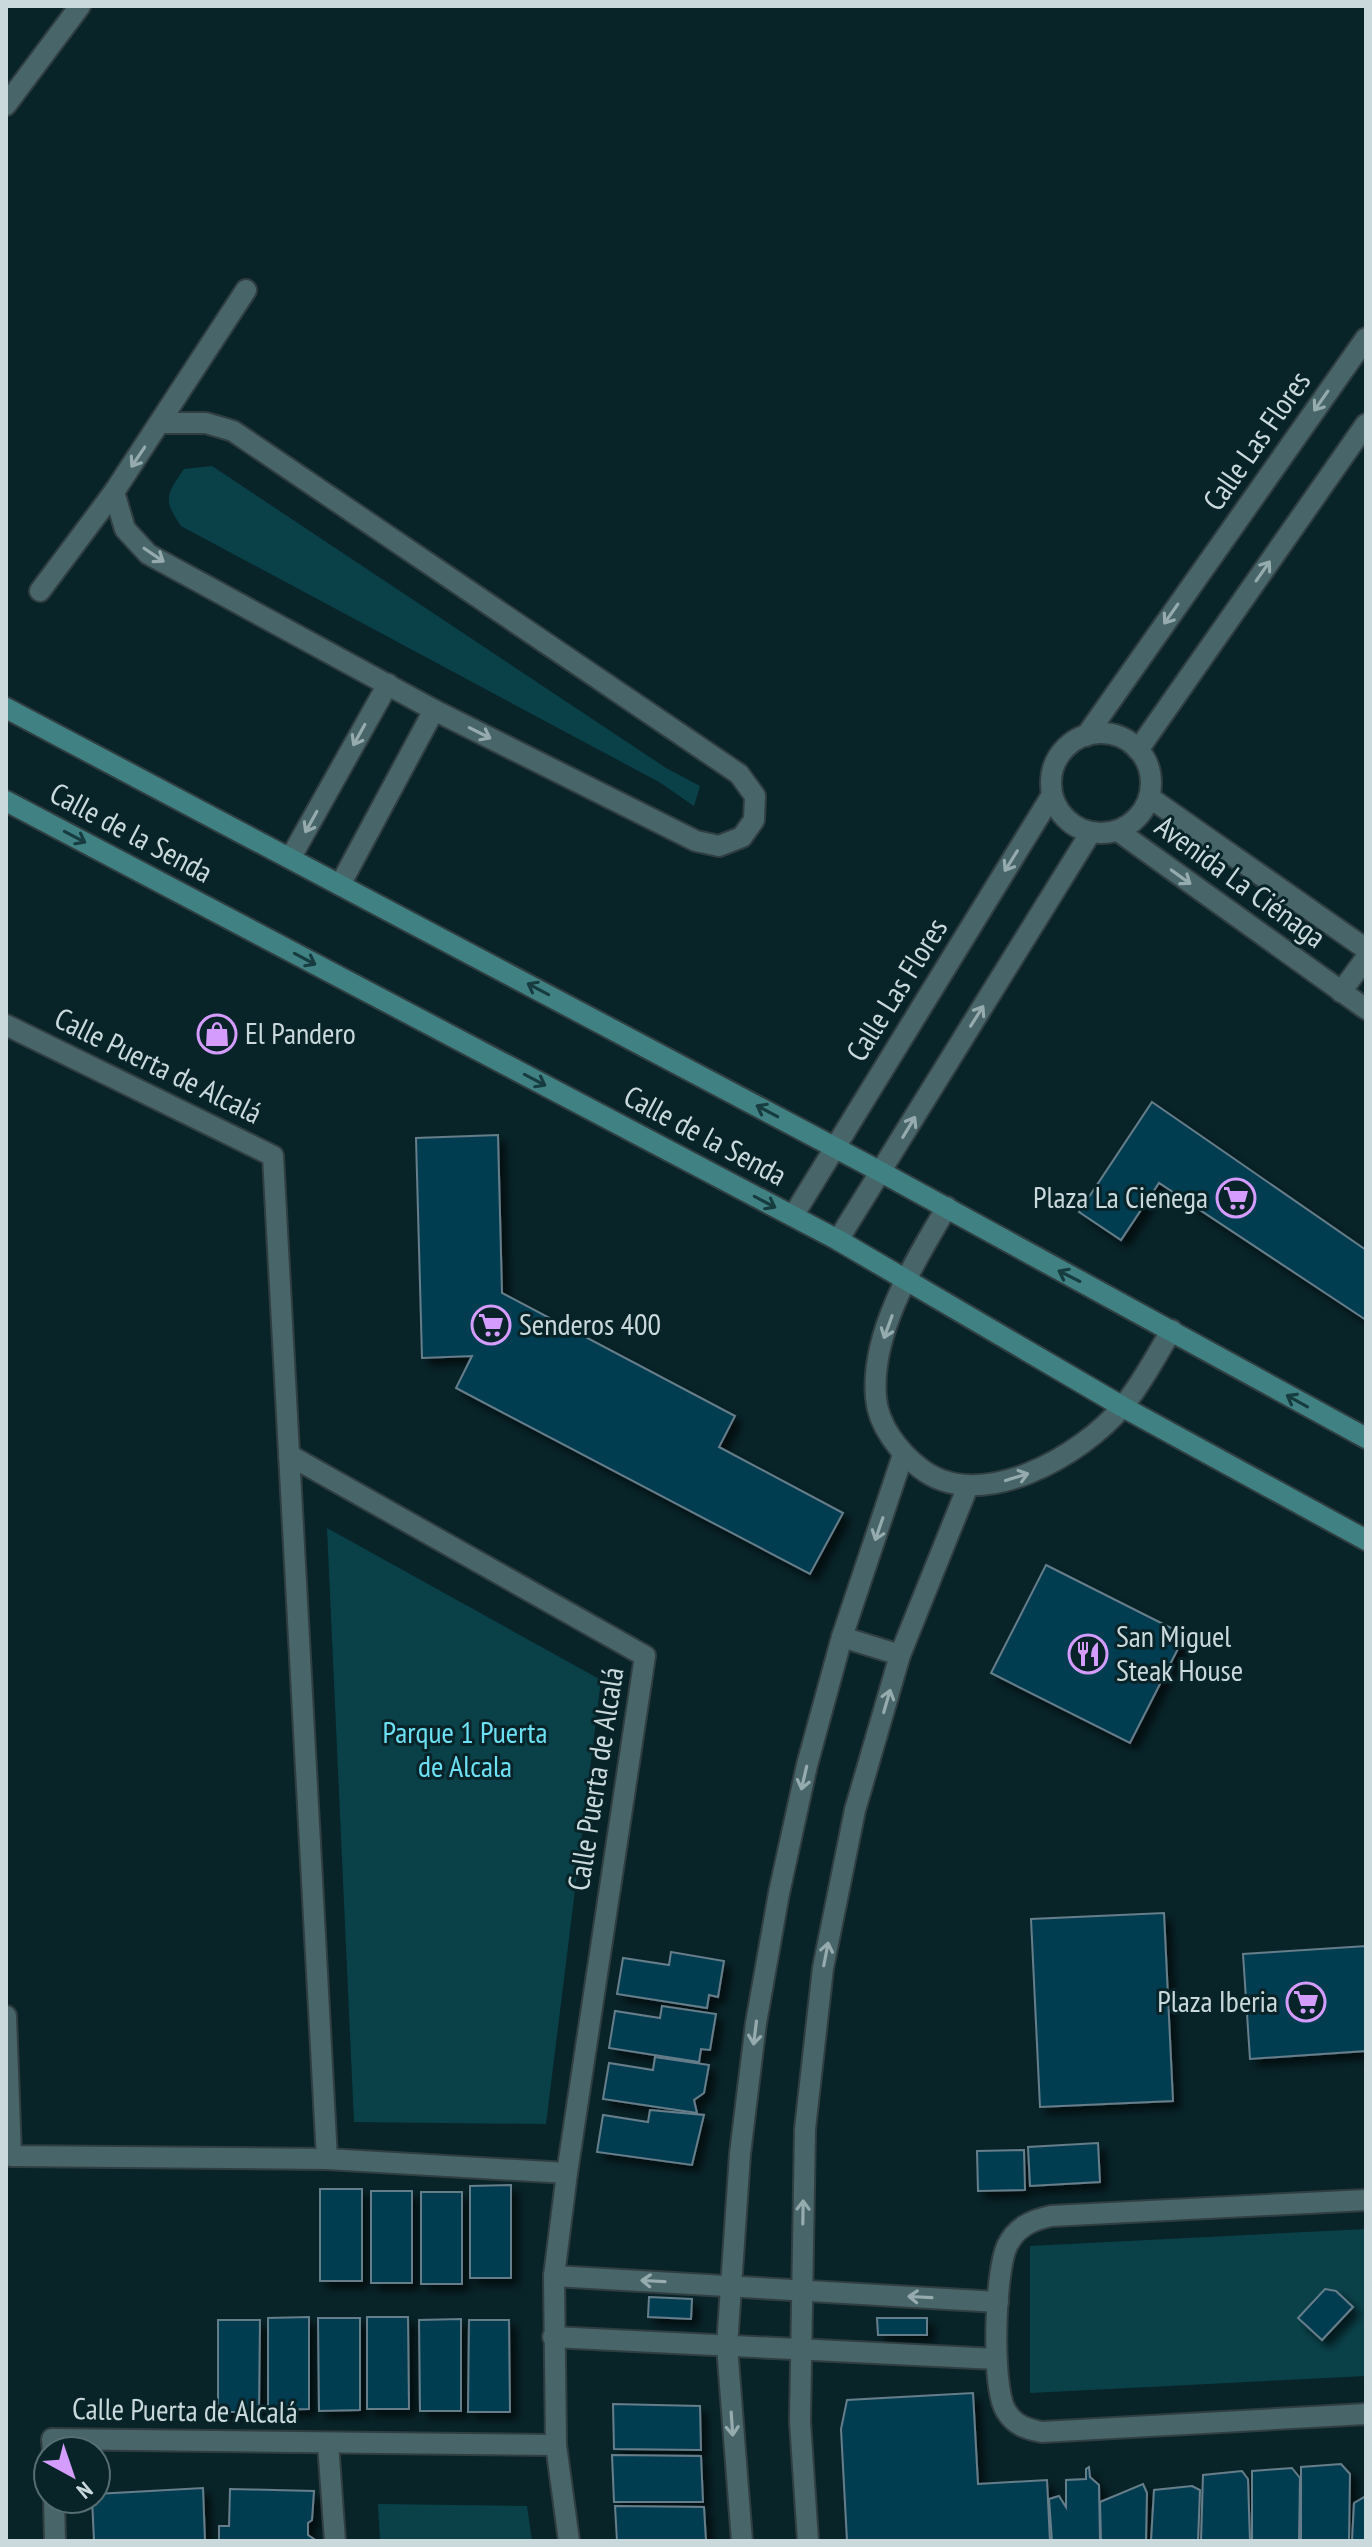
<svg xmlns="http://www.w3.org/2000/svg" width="1372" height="2547" font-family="'PT Sans Narrow',sans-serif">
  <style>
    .green { fill: #0a4149 }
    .building { fill: #063c51; stroke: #657e8a; stroke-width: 2; filter: url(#shadow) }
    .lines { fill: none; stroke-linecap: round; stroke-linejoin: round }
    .street-casing { stroke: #303e41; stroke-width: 24 }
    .secondary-casing { stroke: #303e41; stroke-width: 24 }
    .street { stroke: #48656a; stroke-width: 20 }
    .secondary { stroke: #408283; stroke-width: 20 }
    .oneway { stroke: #96abae }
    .oneway2 { stroke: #163c40 }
    .labels { text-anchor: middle; stroke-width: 6; stroke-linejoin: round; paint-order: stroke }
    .street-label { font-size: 30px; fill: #cadadc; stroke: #082429 }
    .poi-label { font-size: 30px; fill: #cadadc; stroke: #082429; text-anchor: start }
    .park-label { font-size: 30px; fill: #6ce1f4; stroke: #082429 }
  </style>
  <defs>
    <filter id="shadow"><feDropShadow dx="7" dy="7" stdDeviation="4" flood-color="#0009"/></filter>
  </defs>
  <rect width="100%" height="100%" fill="#082429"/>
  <!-- green -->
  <g class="green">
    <path d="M212 466 666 768 700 786 694 806 659 782 181 526C163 500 166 495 184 469Z"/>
    <polygon points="327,1528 601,1680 546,2124 354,2122"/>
    <polygon points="1366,2229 1366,2376 1030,2393 1030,2246"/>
    <polygon points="378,2504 527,2506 532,2541 380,2541"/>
  </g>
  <!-- building -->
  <g class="building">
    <polygon points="1152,1102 1366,1250 1366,1320 1159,1183 1121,1240 1079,1212"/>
    <polygon points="498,1135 502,1293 735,1416 719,1447 843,1513 810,1574 456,1388 472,1356 422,1358 416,1138"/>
    <polygon points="1046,1565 1185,1635 1130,1743 991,1673"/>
    <polygon points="1164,1913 1173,2101 1040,2107 1031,1919"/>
    <polygon points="1366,1946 1366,2051 1250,2059 1243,1954"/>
    <polygon points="671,1952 724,1961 718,1997 709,1995 707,2008 617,1994 623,1958 669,1965"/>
    <polygon points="662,2006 716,2014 710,2050 701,2049 699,2062 609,2048 615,2011 660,2018"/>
    <polygon points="655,2057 709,2065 704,2093 694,2100 697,2113 603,2099 609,2063 653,2070"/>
    <polygon points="650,2110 704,2115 692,2165 597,2152 603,2115 648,2122"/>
    <polygon points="1098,2143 1100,2182 1030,2186 1028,2147"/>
    <polygon points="1024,2150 1025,2190 978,2191 977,2151"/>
    <polygon points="511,2185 511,2278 470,2278 470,2186"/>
    <rect x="320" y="2189" width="42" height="92"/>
    <rect x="371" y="2191" width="41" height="92"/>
    <rect x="421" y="2192" width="41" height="92"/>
    <polygon points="1325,2289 1336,2291 1353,2307 1322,2340 1298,2318"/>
    <polygon points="649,2297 692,2299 691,2319 648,2317"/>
    <polygon points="309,2317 309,2409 268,2410 268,2318"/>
    <polygon points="367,2317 408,2317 409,2409 367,2409"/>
    <polygon points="318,2318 360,2318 360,2410 319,2411"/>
    <polygon points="877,2318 927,2318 927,2335 878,2335"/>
    <polygon points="461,2319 461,2411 420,2411 419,2320"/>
    <polygon points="218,2320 260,2320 259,2412 218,2412"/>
    <polygon points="469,2320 509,2320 510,2412 468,2412"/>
    <polygon points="973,2393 978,2484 1047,2480 1050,2541 847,2541 841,2429 847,2400"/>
    <polygon points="613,2404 700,2406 701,2450 614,2449"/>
    <polygon points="612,2455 701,2456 703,2502 614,2502"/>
    <polygon points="1341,2464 1350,2474 1349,2541 1301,2541 1301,2467"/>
    <polygon points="1089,2467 1090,2477 1099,2485 1100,2541 1052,2541 1049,2499 1059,2496 1066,2507 1066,2480 1086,2479 1086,2469"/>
    <polygon points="1292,2468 1300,2478 1299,2541 1252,2541 1252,2471"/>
    <polygon points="1242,2471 1248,2479 1250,2541 1201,2541 1203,2475"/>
    <polygon points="1143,2484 1147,2493 1146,2541 1101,2541 1100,2502"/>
    <polygon points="1192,2486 1200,2490 1198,2541 1151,2541 1154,2490"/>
    <polygon points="203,2488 205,2541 94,2541 92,2499 96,2499 96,2494"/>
    <polygon points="230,2489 314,2491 312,2520 308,2523 308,2535 314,2539 313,2541 219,2541 219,2526 229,2526"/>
    <polygon points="1366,2496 1366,2541 1352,2541 1354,2503"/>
    <polygon points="615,2506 704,2507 706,2541 617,2541"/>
  </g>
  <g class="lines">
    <!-- street casing -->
    <g class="street-casing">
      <g id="street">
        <polyline points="6,105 80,6"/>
        <polyline points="114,492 125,529 148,554 434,710 696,841 719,846 742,837 754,820 755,796 739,774 233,431 206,423 161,423"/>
        <polyline points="40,591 114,492 246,290"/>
        <circle cx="1101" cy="783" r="50"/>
        <polyline points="1086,736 1366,338"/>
        <polyline points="1138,750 1366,424"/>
        <polyline points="1149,797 1366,949"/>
        <polyline points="1118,831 1366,1009"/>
        <polyline points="291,857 388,684"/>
        <polyline points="340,885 434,710"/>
        <polyline points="1341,992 1366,958"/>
        <polyline points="6,1025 273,1156 327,2159"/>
        <path d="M947 1207C915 1261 870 1332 876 1398 878 1425 899 1452 920 1468 979 1515 1082 1456 1123 1406 1142 1384 1156 1355 1172 1330"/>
        <polyline points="793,1216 1052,795"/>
        <polyline points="838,1240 1091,832"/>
        <polyline points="289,1455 645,1656 567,2173 554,2276 556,2445 569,2541"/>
        <polyline points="842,1637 900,1655"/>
        <polyline points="6,2016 11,2156 327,2159 567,2173"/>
        <path d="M1366 2200 1051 2216C1032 2220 1016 2227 1007 2246 995 2272 991 2387 1006 2411 1015 2426 1027 2429 1042 2432L1366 2414"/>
        <polyline points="554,2276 998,2302"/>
        <polyline points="553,2337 996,2359"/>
        <polyline points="328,2443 335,2541"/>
        <polyline points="53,2451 52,2439 556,2445"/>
        <polyline points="54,2499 55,2541"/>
        <polyline points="742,2541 727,2346 740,2154 756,2023 779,1893 807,1765 842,1637 903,1455"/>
        <polyline points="808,2541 800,2422 805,2129 823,1968 855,1810 900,1655 968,1486"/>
      </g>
    </g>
    <!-- secondary casing -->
    <g class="secondary-casing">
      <g id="secondary">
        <polyline points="6,708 881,1172 1366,1438"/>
        <polyline points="6,801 838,1240 1123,1407 1366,1540"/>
      </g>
    </g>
    <!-- street -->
    <use href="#street" class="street"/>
    <!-- secondary -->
    <use href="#secondary" class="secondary"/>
  </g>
  <!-- one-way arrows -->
  <defs><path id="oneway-shaft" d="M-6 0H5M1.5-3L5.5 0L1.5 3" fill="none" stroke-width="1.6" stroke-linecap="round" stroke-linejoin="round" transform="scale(2)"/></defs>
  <g class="oneway">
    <use href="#oneway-shaft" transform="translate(1321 401) rotate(125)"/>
    <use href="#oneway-shaft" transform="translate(138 457) rotate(124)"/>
    <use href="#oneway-shaft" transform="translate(154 555) rotate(34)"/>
    <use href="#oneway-shaft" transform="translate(1263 571) rotate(-55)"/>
    <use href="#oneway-shaft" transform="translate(1171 614) rotate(125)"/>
    <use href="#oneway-shaft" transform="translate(480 733) rotate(27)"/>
    <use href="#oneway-shaft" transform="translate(359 735) rotate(119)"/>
    <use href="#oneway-shaft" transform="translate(311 822) rotate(119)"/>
    <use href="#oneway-shaft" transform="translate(1011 861) rotate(122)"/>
    <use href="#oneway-shaft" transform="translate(1181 877) rotate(36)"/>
    <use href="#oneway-shaft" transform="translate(977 1016) rotate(-58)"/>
    <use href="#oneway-shaft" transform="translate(909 1127) rotate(-59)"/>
    <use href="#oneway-shaft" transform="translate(888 1327) rotate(110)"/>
    <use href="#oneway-shaft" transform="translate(1017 1477) rotate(-17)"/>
    <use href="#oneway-shaft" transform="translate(879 1529) rotate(109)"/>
    <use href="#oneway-shaft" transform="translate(887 1701) rotate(-74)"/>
    <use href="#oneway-shaft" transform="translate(804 1778) rotate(103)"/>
    <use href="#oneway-shaft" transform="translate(826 1954) rotate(-79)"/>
    <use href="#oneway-shaft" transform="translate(755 2033) rotate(97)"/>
    <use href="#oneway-shaft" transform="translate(803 2212) rotate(-89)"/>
    <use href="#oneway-shaft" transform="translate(653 2281) rotate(-177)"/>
    <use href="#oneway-shaft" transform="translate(920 2297) rotate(-177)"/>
    <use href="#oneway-shaft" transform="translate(732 2424) rotate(86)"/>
  </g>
  <g class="oneway2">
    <use href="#oneway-shaft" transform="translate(75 837) rotate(28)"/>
    <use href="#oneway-shaft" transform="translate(305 959) rotate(28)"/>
    <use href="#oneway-shaft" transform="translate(538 989) rotate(-152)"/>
    <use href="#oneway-shaft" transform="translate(535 1080) rotate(28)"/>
    <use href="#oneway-shaft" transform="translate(767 1111) rotate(-152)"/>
    <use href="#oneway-shaft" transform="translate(765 1202) rotate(28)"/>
    <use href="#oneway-shaft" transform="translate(1069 1276) rotate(-153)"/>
    <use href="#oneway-shaft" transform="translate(1297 1401) rotate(-151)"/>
  </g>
  <!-- icons -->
  <defs>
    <g id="shop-ring" transform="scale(2)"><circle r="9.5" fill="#082429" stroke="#d49cfc" stroke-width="1.5"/><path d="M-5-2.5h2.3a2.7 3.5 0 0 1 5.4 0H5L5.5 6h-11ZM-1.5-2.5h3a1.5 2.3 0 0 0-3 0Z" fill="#d49cfc"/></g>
    <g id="supermarket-ring" transform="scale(2)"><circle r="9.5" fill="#082429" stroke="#d49cfc" stroke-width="1.5"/><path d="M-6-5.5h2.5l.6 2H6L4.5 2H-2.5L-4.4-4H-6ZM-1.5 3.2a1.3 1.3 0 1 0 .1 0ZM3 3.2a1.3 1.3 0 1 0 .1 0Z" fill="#d49cfc"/></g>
    <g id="restaurant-ring" transform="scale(2)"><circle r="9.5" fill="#082429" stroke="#d49cfc" stroke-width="1.5"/><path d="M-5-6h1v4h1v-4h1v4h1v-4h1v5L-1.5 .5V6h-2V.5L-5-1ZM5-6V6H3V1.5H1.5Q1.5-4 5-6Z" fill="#d49cfc"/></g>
  </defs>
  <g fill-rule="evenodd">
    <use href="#shop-ring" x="217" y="1034"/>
    <use href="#supermarket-ring" x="1236" y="1198"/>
    <use href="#supermarket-ring" x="491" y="1325"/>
    <use href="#restaurant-ring" x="1088" y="1654"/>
    <use href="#supermarket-ring" x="1306" y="2002"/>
  </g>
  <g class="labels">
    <!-- street labels -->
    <g class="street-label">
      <text transform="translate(1257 441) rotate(-55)" y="10">Calle Las Flores</text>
      <text transform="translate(131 833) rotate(28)" y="10">Calle de la Senda</text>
      <text transform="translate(1240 882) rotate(36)" y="10">Avenida La Ciénaga</text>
      <text transform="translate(897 990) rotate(-58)" y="10">Calle Las Flores</text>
      <text transform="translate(158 1066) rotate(26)" y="10">Calle Puerta de Alcalá</text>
      <text transform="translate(705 1136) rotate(28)" y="10">Calle de la Senda</text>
      <text transform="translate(596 1779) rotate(-81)" y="10">Calle Puerta de Alcalá</text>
      <text transform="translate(185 2411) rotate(1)" y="10">Calle Puerta de Alcalá</text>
    </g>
    <!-- poi labels -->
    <g class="poi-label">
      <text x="245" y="1044">El Pandero</text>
      <text x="1208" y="1208" text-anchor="end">Plaza La Cienega</text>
      <text x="519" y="1335">Senderos 400</text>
      <text x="1116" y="1647">San Miguel<tspan x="1116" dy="34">Steak House</tspan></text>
      <text x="1278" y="2012" text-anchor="end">Plaza Iberia</text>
    </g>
    <!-- park labels -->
    <g class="park-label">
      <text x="465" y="1743">Parque 1 Puerta<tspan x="465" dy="34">de Alcala</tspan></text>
    </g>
  </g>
  <!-- border -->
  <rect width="1372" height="2547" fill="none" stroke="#cadadc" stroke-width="16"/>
  <!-- north arrow -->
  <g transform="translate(72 2475) rotate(140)"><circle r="38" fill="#082429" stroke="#566d71" stroke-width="2"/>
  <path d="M0-6L14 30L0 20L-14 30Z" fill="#d49cfc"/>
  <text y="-12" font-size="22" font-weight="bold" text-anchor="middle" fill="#cadadc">N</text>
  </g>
</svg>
